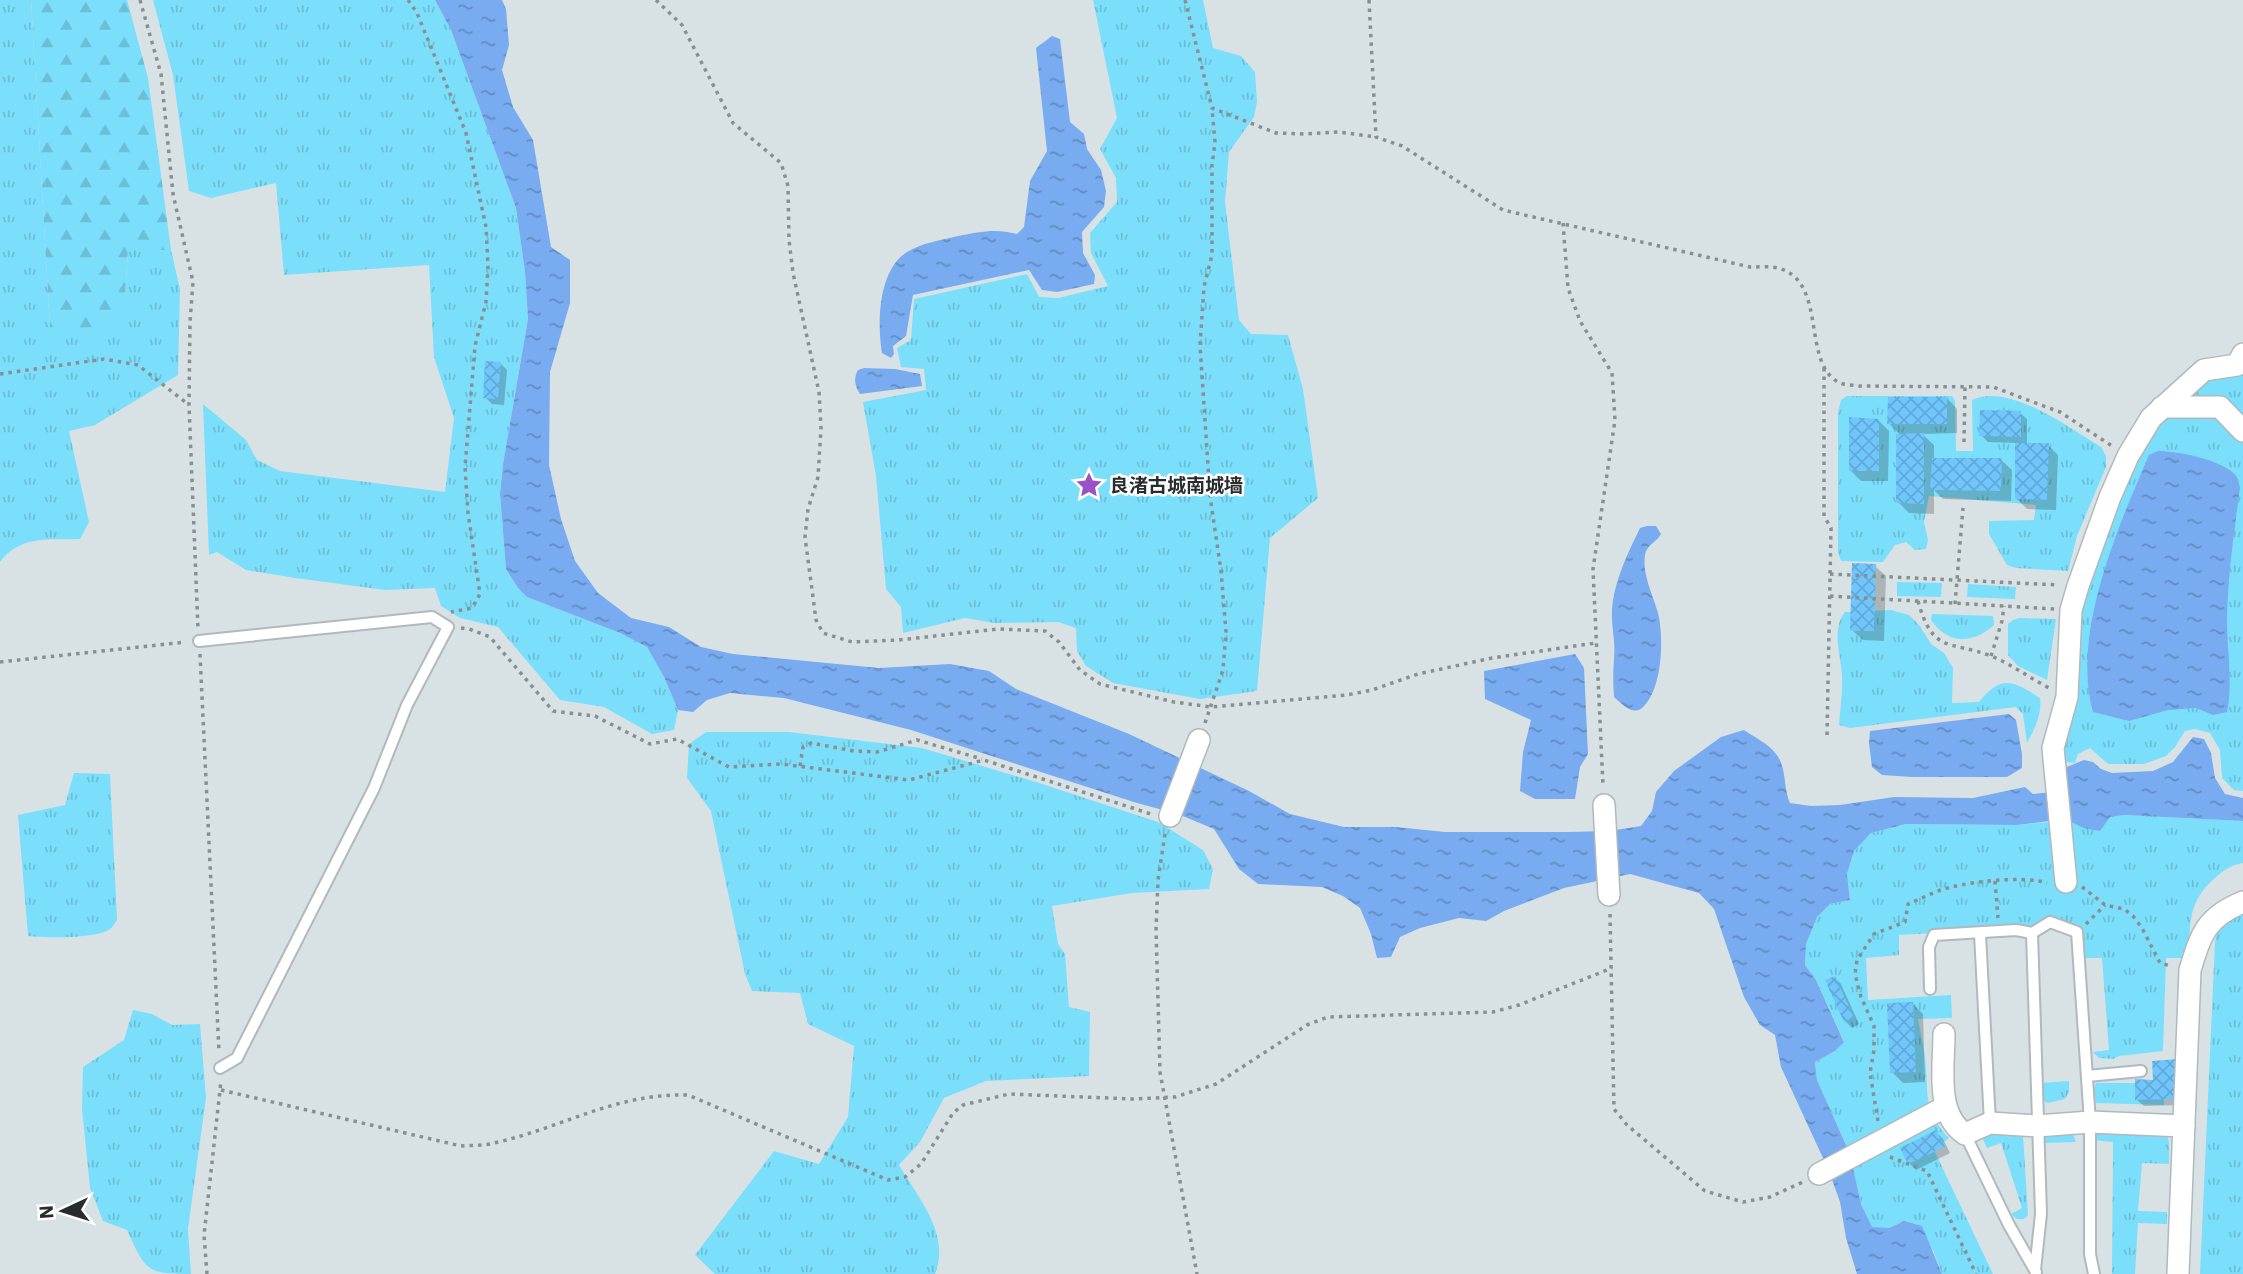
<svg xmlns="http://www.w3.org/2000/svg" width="2243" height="1274" font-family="'IBM Plex Sans','Noto Sans SC',sans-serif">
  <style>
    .grass { fill: url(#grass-tufts) }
    .forest { fill: url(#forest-firs) }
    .water { fill: url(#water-ripples) }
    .shadow { fill: #0003 }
    .building { fill: url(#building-cross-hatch) }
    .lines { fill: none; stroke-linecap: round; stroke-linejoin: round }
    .service-casing { stroke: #b0b9bb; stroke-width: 14 }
    .minor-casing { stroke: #b0b9bb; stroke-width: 24 }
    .path { stroke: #888f91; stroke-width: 3.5; stroke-dasharray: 3.5 5; stroke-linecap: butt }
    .service { stroke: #fff; stroke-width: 10 }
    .minor { stroke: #fff; stroke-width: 21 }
    .labels { text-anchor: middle; stroke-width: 5; stroke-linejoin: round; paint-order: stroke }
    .poi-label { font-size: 19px; font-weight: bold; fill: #292c2e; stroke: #fff; text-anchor: start }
  </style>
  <defs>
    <pattern id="grass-tufts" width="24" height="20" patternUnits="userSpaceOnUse" patternTransform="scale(1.75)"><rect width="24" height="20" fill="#7bdefb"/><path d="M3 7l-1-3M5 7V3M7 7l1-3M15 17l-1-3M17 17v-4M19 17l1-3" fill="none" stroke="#6abfd7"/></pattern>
    <pattern id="forest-firs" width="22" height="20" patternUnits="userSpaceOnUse" patternTransform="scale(1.75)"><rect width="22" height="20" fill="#7bdefb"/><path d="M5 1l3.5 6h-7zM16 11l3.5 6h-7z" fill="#6abfd7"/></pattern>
    <pattern id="water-ripples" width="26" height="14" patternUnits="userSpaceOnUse" patternTransform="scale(1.75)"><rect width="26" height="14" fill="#78abef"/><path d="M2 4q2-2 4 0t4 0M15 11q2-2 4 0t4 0" fill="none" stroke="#628bc2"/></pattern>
    <pattern id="building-cross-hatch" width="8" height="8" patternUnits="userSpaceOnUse" patternTransform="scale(1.75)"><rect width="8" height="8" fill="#70c6fc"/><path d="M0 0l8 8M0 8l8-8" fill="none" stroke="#61aad8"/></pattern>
  </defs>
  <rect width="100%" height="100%" fill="#d8e2e5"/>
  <!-- grass -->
  <g class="grass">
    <path d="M0 0H31L50 328 125 296 128 250H171L180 289 178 375 95 425 69 431 89 522 80 539C49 540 20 535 0 562Z"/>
    <polygon points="153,0 435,0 451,30 516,208 525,272 528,319 503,464 500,494 506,569 518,588 527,597 620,633 647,647 664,677 678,710 674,730 652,734 604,707 560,700 498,627 460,618 441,606 435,588 385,590 295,578 246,570 217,552 209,555 203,404 246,440 257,460 280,471 445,492 454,418 434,357 429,265 284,275 276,183 211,198 189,191 173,75"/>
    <polygon points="1093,0 1203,0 1213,48 1241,56 1255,72 1257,102 1254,117 1229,152 1225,202 1239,320 1251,334 1288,335 1303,389 1318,498 1270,538 1257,691 1200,699 1113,683 1086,666 1077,651 1076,628 1058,622 994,623 965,618 903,633 901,607 886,589 876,476 863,402 926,390 924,369 901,367 897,348 911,340 914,299 1027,274 1039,297 1058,298 1108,286 1091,253 1090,233 1117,202 1116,178 1100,149 1117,118"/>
    <polygon points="2243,352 2243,791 2234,790 2222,778 2220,750 2210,733 2195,729 2185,731 2175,747 2166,756 2144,764 2108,764 2090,748 2078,754 2075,763 2062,761 2073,639 2112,501 2168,392"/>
    <path d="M1847 396H1952L1955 401 1956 451H1973L1972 400C2009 382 2069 428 2101 447L2106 456V467L2077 536 2068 571 2016 568 2007 565 1989 534V521L2034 520 2036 505 1929 496 1924 522 1928 540 1926 549 1915 550 1906 542 1895 545 1883 562 1841 561 1838 552V412L1841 400Z"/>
    <polygon points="1897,582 1942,583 1941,597 1897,596"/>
    <polygon points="1968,584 2016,587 2015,599 1967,597"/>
    <path d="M1891 610 1909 615 1920 626 1931 644 1944 653 1953 668 1952 703 1979 702C2001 675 2012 680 2040 698 2042 715 2035 728 2027 743L2023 714 2016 707 1850 728 1839 725C1840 709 1843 692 1842 676 1841 656 1831 629 1845 612Z"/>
    <path d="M1932 614 1993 616 1994 625C1973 644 1948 645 1931 620Z"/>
    <polygon points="2020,618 2056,619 2047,680 2018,666 2008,655 2008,624 2013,620"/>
    <path d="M706 732H789L922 748 1036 782 1158 822 1203 850 1213 869 1209 889 1132 893 1052 906 1058 944 1065 954 1069 1007 1090 1012 1089 1076 986 1081 944 1098 920 1142 899 1165C918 1198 951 1234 935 1274H715L695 1255 774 1151 819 1164 848 1117 854 1046 808 1024 800 993 752 991 745 974 711 811 687 778 689 744Z"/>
    <path d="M74 773 110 774 117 920C115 923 113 927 110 929 96 939 46 938 28 936L18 815 65 805Z"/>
    <path d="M2124 815 2243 821V863C2231 865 2224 870 2215 878 2188 901 2189 925 2190 958H2166L2163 1051 2119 1056 2113 1059 2099 1058 2093 1052 2109 1050 2102 958H2082L2079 925 1899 935V955L1866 958 1868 1000 1951 995 1952 1018 1918 1019C1921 1035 1925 1052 1926 1068 1928 1100 1925 1113 1949 1138L1934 1150 1993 1274H1942L1933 1250 1904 1221 1889 1228H1872L1861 1204 1850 1154 1817 1080 1815 1062 1835 1051 1844 1041 1816 980 1805 965 1806 944 1817 917 1830 904 1850 900 1847 874 1854 851 1871 833 1906 824 2017 825Z"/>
    <polygon points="2243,895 2243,1274 2200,1274 2215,942 2220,919"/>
    <path d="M133 1010 152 1014 172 1025 200 1024 206 1098 188 1229 191 1274C146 1274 146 1271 127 1230L103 1221 90 1188 82 1109 83 1067 124 1040Z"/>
    <polygon points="2069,1081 2069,1092 2065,1099 2048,1103 2042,1100 2040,1083"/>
    <polygon points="2096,1083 2163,1083 2164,1105 2096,1103 2094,1090"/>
    <polygon points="2165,1128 2169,1142 2169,1164 2142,1163 2138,1211 2167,1212 2167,1224 2138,1223 2135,1274 2112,1274 2113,1142 2093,1140 2096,1131"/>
    <polygon points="1987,1130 2023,1135 2028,1215 2024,1219 2017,1219 2011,1214 2022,1208 2001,1143 1987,1148 1982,1137"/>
    <polygon points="2072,1131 2076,1142 2044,1143 2044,1133"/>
  </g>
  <!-- forest -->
  <polygon class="forest" points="31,0 127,0 148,78 171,250 128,250 125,296 117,322 99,332 50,328"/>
  <!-- water -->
  <g class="water">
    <path d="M435 0H502L506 9 509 45 502 70 513 107 533 140 551 247 570 260V303L550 372 549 465 561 519 575 561 598 593 631 618 669 627 701 647 733 654 879 668 950 664 989 671 1016 689 1129 734 1249 791 1290 814 1344 827H1396L1445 832H1568L1609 831 1641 826 1652 811 1656 792 1674 771 1721 737 1744 730C1754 737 1769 744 1776 754 1787 767 1783 788 1790 803L1811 806 1840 805 1894 797 1973 798 2025 787 2033 794 2062 791V769L2084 760 2093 762 2101 769 2112 773 2153 771 2173 762 2193 737 2204 739 2211 753 2215 778 2225 794 2243 798V821L2124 815 2110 817 2100 831 2084 828 2065 819 2017 825 1906 824 1871 833 1854 851 1847 874 1850 900 1830 904 1817 917 1806 944 1805 965 1816 980 1844 1042 1835 1051 1815 1062 1817 1080 1850 1154 1861 1204 1872 1227 1889 1228 1904 1221 1922 1226 1942 1274H1857L1846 1238 1840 1202 1829 1171 1781 1067 1775 1035 1760 1025 1744 997 1714 909 1699 893 1630 874 1564 888 1504 911 1486 921 1459 918 1420 928 1400 937 1391 957 1377 958 1371 934 1360 908 1343 896 1322 887 1258 884 1239 869 1214 829 1178 814 1137 803 911 730 784 698 730 693 707 700 693 712 678 710 664 677 647 647 620 633 527 597 518 588 506 569 500 494 503 464 528 319 525 272 516 208 451 30Z"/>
    <path d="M1052 36 1060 39 1070 122 1084 134 1087 149 1101 170 1106 191 1104 207 1082 232 1083 253 1095 275 1094 284 1057 292 1042 290 1029 270 913 295 906 336 893 346 894 354 891 358 882 353C877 324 878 270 907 252 922 243 941 240 958 236 979 232 996 228 1017 234L1024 227 1030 181 1047 151 1036 48Z"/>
    <path d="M864 368 895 369 920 374 922 386 860 394C855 386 853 379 858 370Z"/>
    <path d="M2158 451C2177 451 2225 460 2237 477 2239 481 2239 485 2240 488 2234 532 2228 575 2227 619 2227 649 2233 684 2227 712L2213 715 2196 708 2168 710 2129 721 2093 712C2071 634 2118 527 2149 455Z"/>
    <path d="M1647 526H1656L1661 534C1657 542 1646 545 1645 555 1642 574 1653 595 1658 613 1664 637 1663 690 1642 708 1632 716 1621 703 1614 697 1613 683 1613 672 1614 659 1616 643 1611 626 1612 610 1614 581 1628 553 1640 528Z"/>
    <polygon points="1575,654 1584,668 1588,754 1580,767 1575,799 1535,799 1520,791 1523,752 1531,720 1485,699 1484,671"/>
    <polygon points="2009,714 2016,720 2022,754 2022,768 2007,777 1912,777 1882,775 1872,767 1869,743 1870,731"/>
  </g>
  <!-- shadow -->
  <g class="shadow">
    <polygon points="501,364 507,370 504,405 492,404 485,397"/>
    <polygon points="1947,398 1957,409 1957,433 1922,434 1934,445 1934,460 2001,460 2012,470 2011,501 1943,499 1934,490 1934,514 1909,513 1898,502 1901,436 1889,423"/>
    <polygon points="2020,413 2027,419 2027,445 2048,445 2058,455 2056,510 2027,509 2017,499 2017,443 1988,442 1981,435"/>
    <polygon points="1878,420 1889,431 1888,481 1861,481 1850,470"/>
    <polygon points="1875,566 1886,576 1884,641 1863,640 1852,630"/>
    <polygon points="1835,978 1841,984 1859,1024 1852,1028 1845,1021"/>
    <polygon points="1913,1004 1923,1014 1925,1082 1903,1083 1892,1072"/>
    <polygon points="2155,1081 2182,1105 2144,1106 2137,1100"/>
    <polygon points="1936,1132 1943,1139 1950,1153 1916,1170 1909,1163"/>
  </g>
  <!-- building -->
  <g class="building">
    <polygon points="485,361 501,362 498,399 483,398"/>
    <polygon points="1888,397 1947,397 1947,424 1887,424"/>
    <polygon points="1980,410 2021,411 2021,437 1979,436"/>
    <polygon points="1849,417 1879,419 1879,471 1849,471"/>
    <polygon points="1924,433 1924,504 1896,503 1896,434"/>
    <polygon points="2015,443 2049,443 2047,500 2015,499"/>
    <polygon points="1932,458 2002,458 2001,491 1930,490"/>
    <polygon points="1852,563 1876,564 1874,631 1850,631"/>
    <polygon points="1835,976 1854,1018 1844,1022 1825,980"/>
    <polygon points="1913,1002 1916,1072 1890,1073 1887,1003"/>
    <polygon points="2177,1059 2176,1099 2135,1100 2135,1079 2153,1080 2152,1061"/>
    <polygon points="1936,1130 1945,1147 1908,1164 1900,1148"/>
  </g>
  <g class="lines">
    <!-- service casing -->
    <g class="service-casing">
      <g id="service">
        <polyline points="199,641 432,617 448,627 407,705 374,788 237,1058 220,1068"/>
        <polyline points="2032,933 2041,1214 2035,1270"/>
        <polyline points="1980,934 1990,1123"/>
        <polyline points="1930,989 1929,947 1934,935 2016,930 2032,933 2050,922 2077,932 2090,1122 2090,1254 2094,1274"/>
        <polyline points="2087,1076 2141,1071"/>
        <polyline points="1965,1134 2009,1225 2036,1272"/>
      </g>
    </g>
    <!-- minor casing -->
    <g class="minor-casing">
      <g id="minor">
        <polyline points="2162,407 2220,407 2243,431"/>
        <polyline points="1604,805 1609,895"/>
        <polyline points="1170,816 1199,740"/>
        <polyline points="2066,882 2053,748 2067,697 2071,610 2078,586 2110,497 2128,456 2151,418 2204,370 2237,365 2243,354"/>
        <path d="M1944 1034C1944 1067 1935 1114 1965 1134L1990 1123 2037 1126 2090 1122 2184 1126"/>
        <polyline points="1819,1174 1945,1107"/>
        <path d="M2178 1274 2190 970C2201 934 2206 917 2243 902"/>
      </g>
    </g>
    <!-- path -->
    <g class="path">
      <polyline points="140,0 161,74 173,194 193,282 190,322 189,405 198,629"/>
      <polyline points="408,0 417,13 466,133 486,227 488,266 486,302 475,346 465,467 468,513 480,594 472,608 451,612"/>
      <polyline points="656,0 682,25 733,123 781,163 788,186 789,240 793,273 819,392 821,428 818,477 808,509 805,537 816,620 823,633 852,642 899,640 998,629 1045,631 1059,642 1080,670 1100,684 1174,702 1211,707 1347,695 1372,690 1418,674 1492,658 1596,643"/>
      <polyline points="1185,0 1212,108 1276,133 1304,134 1339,132 1376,137"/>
      <path d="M1369 0 1376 137 1402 146 1503 210 1750 267C1759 267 1770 266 1778 268 1828 281 1801 361 1838 382 1843 385 1853 385 1859 386L1993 387 2060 412 2112 446"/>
      <polyline points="1563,223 1568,288 1580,321 1612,373 1615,420 1593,569 1603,786"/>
      <polyline points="1824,368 1824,516 1831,528 1827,736"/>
      <polyline points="0,374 104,359 138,365 189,405"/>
      <polyline points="1964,442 1965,387"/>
      <polyline points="1830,574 2059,585"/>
      <polyline points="1830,596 2055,609"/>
      <path d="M1918 601C1933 655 1950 640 1991 656 2011 664 2030 678 2049 688"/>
      <polyline points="1955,604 1963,508"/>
      <polyline points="461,628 469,629 490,637 553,711 595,716 650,744 677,739 729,767 781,764 909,780 984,760 1154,815"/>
      <polyline points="200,654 219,1052"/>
      <polyline points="1991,656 2002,621 2004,606"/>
      <polyline points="0,662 186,642"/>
      <polyline points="1205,723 1223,670 1226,632 1221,571 1210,496 1200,345 1204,287 1212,255 1212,166 1215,142 1212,108"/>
      <polyline points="800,766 803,747 811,743 854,751 877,752 917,740 982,759"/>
      <polyline points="1165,834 1158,880 1156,929 1160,1072 1197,1274"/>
      <polyline points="1995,881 1998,918"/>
      <polyline points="2082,887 2105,905 2124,909 2133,916 2142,928 2160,963 2171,966"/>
      <polyline points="1610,914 1614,1109 1627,1125 1705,1191 1743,1202 1770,1197 1805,1181"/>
      <polyline points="2086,924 2105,905"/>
      <path d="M221 1090 461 1146C472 1145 484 1146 494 1143 562 1128 615 1093 688 1095L888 1180 905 1177 921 1164 953 1113 963 1105 1009 1094 1133 1099 1175 1097 1216 1084 1307 1025 1328 1017 1493 1012 1519 1005 1612 968"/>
      <path d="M1878 1121 1870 1073 1874 1050V1026L1861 997 1855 974 1857 960 1874 934 1905 922 1908 904C1918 900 1928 895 1938 891 1961 882 2024 875 2047 883"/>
      <polyline points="1890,1157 1927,1171 1976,1274"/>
      <polyline points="207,1274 204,1235 221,1081"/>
    </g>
    <!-- service -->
    <use href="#service" class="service"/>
    <!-- minor -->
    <use href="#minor" class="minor"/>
  </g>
  <!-- icons -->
  <defs>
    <g id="sight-bare" transform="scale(2.1)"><path d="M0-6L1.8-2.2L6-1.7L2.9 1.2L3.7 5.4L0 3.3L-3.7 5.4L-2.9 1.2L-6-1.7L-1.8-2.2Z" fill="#9a53c7" stroke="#fff" stroke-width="2.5" paint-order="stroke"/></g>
  </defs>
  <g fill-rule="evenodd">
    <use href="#sight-bare" x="1089" y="485"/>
  </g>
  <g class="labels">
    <!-- poi labels -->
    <g class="poi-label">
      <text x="1110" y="492">良渚古城南城墙</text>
    </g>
  </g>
  <!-- north arrow -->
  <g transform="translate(63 1211) rotate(266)" stroke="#ffffff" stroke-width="5" paint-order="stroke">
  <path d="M0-5L12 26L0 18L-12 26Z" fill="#292c2e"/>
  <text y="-10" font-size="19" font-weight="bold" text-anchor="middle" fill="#292c2e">N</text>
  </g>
</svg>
